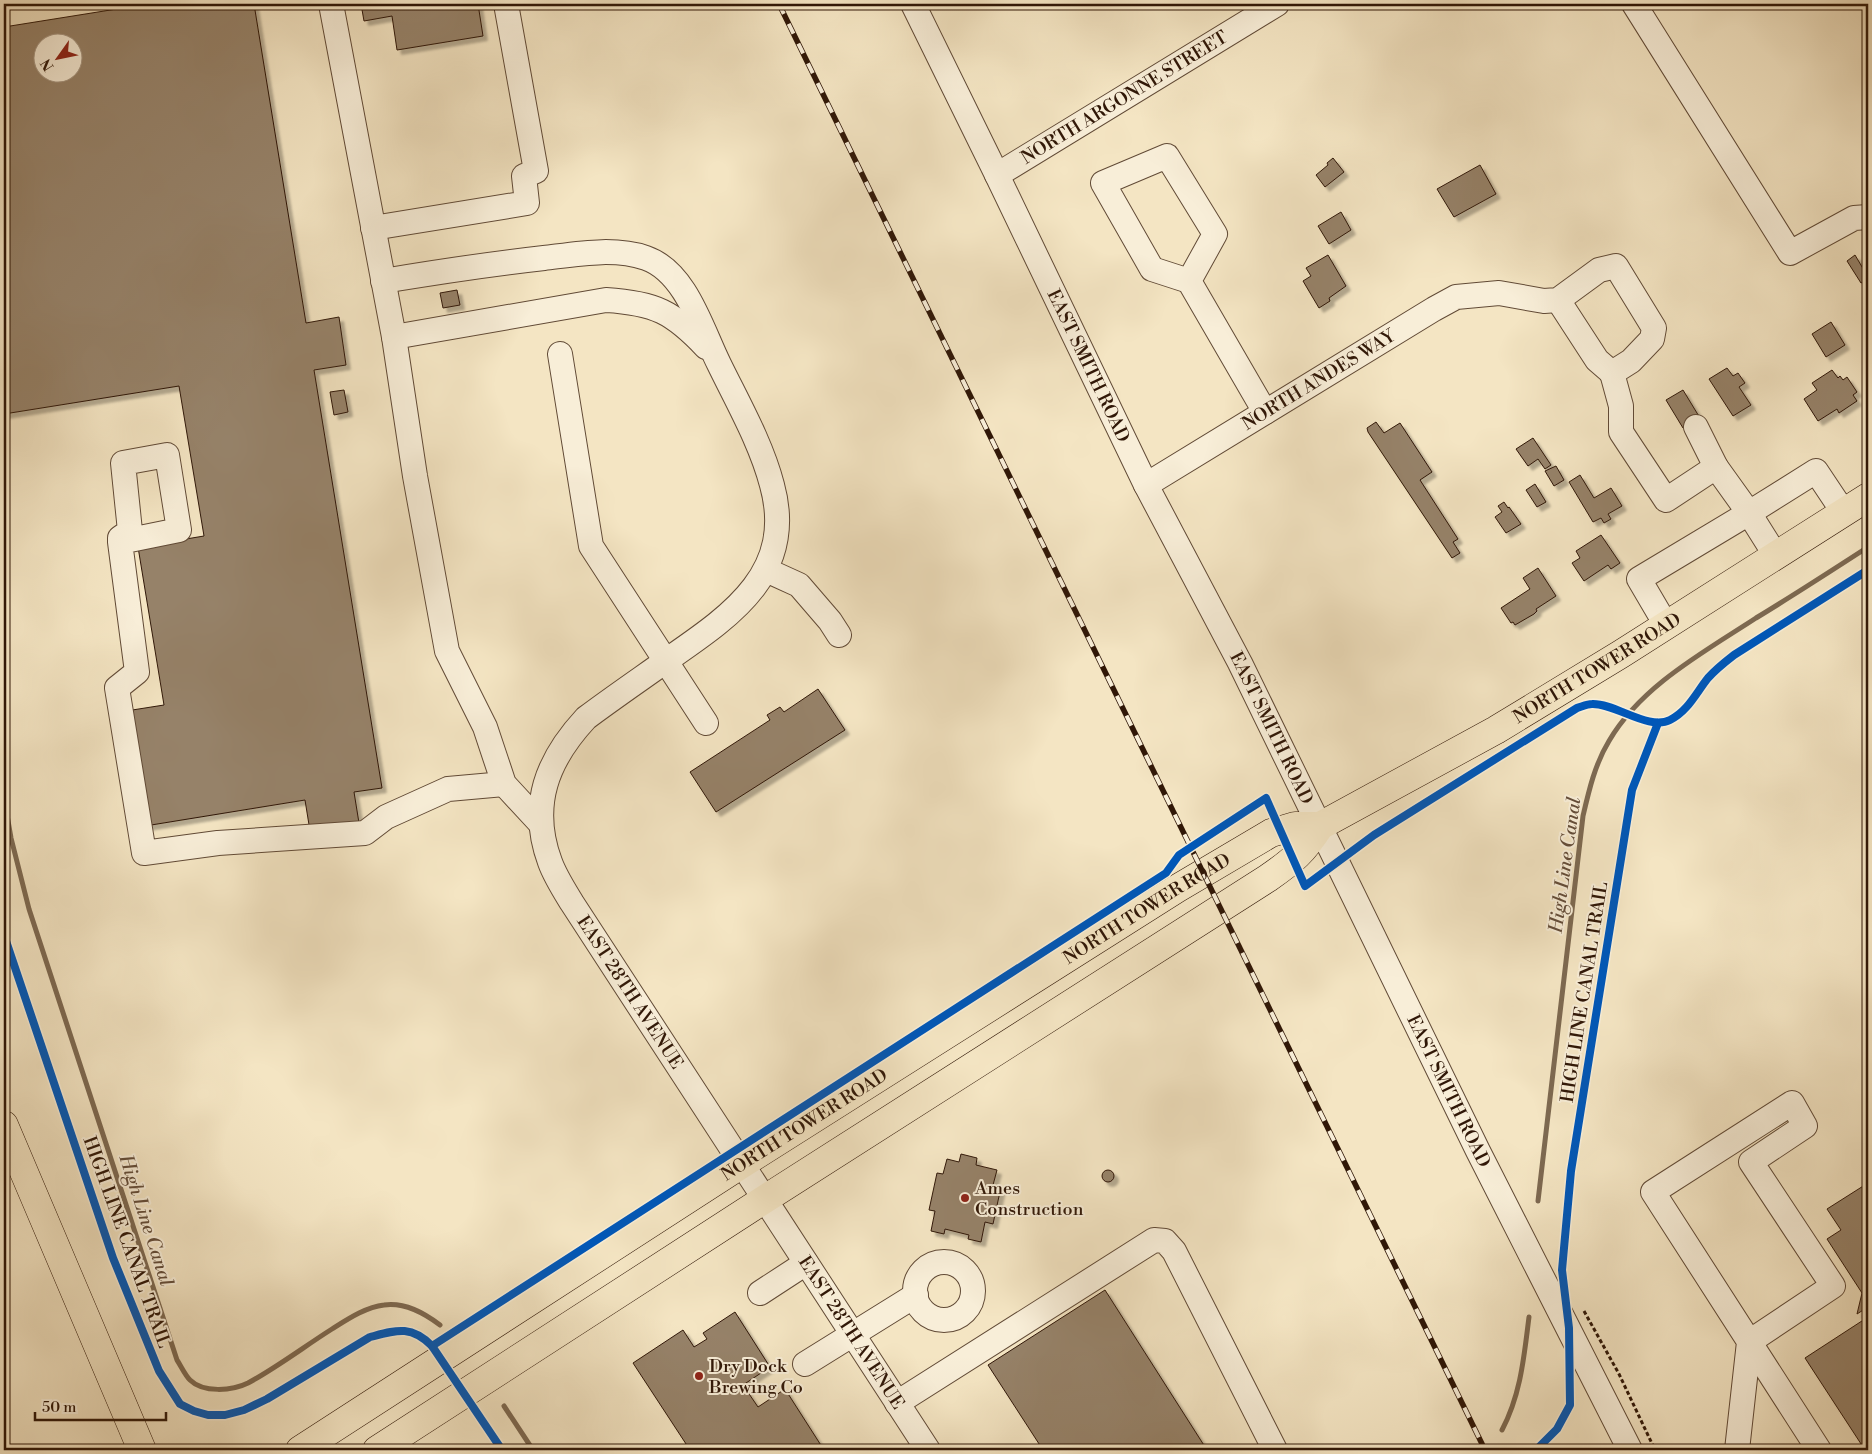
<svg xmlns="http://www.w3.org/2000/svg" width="1872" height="1454" font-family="'Libre Bodoni',serif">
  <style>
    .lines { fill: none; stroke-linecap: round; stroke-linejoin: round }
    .stream { stroke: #7d6951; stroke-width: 5 }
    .building { fill: #968269; stroke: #301707; fill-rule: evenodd; filter: url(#shadow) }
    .minor-casing { stroke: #614a36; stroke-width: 26 }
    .major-casing { stroke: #301707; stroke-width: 29 }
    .highway-casing { stroke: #301707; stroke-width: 29 }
    .path { stroke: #301707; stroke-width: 3; stroke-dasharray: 4 2.5; stroke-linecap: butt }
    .minor { stroke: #f8eed8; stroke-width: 24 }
    .major { stroke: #f4e5c3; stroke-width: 28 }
    .highway { stroke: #f4e5c3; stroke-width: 28 }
    .rail-casing { stroke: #301707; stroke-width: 5.5 }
    .rail { stroke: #f8eed8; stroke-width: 4; stroke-dasharray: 11; stroke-linecap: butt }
    .cycleway-casing { stroke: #f8eed8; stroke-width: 11 }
    .cycleway { stroke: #0057b8; stroke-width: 8 }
    .poi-dot { fill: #8f2418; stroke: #f8eed8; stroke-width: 2 }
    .labels { text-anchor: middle; stroke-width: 4; stroke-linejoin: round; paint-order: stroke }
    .street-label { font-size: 18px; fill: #301707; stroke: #f8eed8 }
    .poi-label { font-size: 18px; fill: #301707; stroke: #f8eed8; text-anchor: start }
    .water-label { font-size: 19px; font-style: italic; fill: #644d39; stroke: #f8eed8 }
  </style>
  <defs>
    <filter id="shadow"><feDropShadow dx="4.5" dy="4.5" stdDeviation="1" flood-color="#0004"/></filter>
  </defs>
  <rect width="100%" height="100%" fill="#f4e5c3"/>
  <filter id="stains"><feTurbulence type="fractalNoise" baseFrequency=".004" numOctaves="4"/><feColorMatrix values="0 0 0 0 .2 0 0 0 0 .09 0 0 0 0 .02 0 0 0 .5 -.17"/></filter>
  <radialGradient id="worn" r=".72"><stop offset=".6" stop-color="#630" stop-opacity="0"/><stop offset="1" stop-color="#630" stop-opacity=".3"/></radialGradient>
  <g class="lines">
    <!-- stream -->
    <g class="stream">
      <path d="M4 798 11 838 29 909 177 1360C181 1366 185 1375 190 1380 203 1393 232 1391 248 1383 276 1368 305 1346 332 1329 348 1319 366 1307 384 1305 405 1302 424 1313 440 1325"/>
      <path d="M1538 1201 1583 816C1589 790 1595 764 1609 741 1641 686 1704 652 1756 618 1794 595 1831 571 1868 547"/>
      <polyline points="504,1406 533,1450"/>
      <path d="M1502 1430C1521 1394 1524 1356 1529 1317"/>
    </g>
  </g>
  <!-- building -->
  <g class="building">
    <path d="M148 4H254L306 323 339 317 346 365 314 370 382 788 354 792 359 823 310 831 305 800 145 826 126 711 164 705 138 547 204 536 179 386 4 414V27ZM42 42H72V72H42Z"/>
    <polygon points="361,4 478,4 483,36 397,50 392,16 364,21"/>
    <polygon points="1333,158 1344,172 1325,187 1316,175 1328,165 1327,163"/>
    <polygon points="1480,165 1496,194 1454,217 1437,189"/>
    <polygon points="1341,212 1351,230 1329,244 1318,226"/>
    <polygon points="1328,255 1346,286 1329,298 1330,301 1319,308 1303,281 1311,276 1306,268"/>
    <polygon points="1855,255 1868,277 1868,284 1865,281 1861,283 1847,261"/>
    <polygon points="457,290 460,305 443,308 440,293"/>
    <polygon points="1831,322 1845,345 1826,357 1812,334"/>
    <polygon points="1727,368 1733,376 1738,373 1745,383 1739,387 1751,405 1733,416 1709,379"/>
    <polygon points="1832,370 1838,378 1840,376 1843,380 1847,377 1857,392 1853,395 1857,401 1839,413 1837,409 1818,421 1804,399 1817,390 1812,383"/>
    <polygon points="344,390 348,412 334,415 330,392"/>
    <polygon points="1683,390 1700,418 1683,428 1666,400"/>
    <polygon points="1376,422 1384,433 1400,423 1432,472 1420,480 1458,539 1453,542 1460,553 1452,558 1368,432 1367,428"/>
    <polygon points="1533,438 1551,465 1545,469 1538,459 1528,466 1516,449"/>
    <polygon points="1556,466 1564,480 1554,486 1545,471"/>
    <polygon points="1580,475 1594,498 1611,488 1622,506 1608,514 1611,519 1604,523 1601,518 1593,522 1569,482"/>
    <polygon points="1535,484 1546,502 1537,507 1526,490"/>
    <polygon points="1504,502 1508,508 1509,507 1521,524 1506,533 1495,517 1502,512 1498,506"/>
    <polygon points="1601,535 1620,563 1611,569 1608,565 1584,581 1572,563 1580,558 1576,551"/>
    <polygon points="1538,568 1556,596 1536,609 1537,611 1534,614 1515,625 1513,622 1511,623 1501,608 1530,589 1523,578"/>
    <polygon points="818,689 845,730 716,812 690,772 770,720 767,715 780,707 784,712"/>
    <polygon points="961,1154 977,1158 976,1165 997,1170 993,1185 1001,1187 993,1224 985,1222 981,1242 968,1239 969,1235 945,1229 944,1234 931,1231 935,1211 929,1210 937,1173 943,1174 947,1159 959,1162"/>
    <circle cx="1108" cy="1176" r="6"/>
    <polygon points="1868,1183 1868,1307 1857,1314 1862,1293 1827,1239 1841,1230 1827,1209"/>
    <polygon points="1105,1290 1207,1450 1043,1450 988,1365"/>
    <polygon points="735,1312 770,1367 743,1385 758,1407 785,1389 824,1450 690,1450 633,1363 683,1330 694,1347 707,1339 703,1333"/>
    <polygon points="1868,1317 1868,1450 1865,1450 1805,1358"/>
  </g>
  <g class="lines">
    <!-- minor casing -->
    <g class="minor-casing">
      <g id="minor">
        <polyline points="331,4 394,337 415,476 447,651 485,727 504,784 541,824"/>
        <path id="s1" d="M913 4 997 175 1146 485 1240 663 1478 1151 1630 1450"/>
        <polyline points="1634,4 1790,253 1854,218 1868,217"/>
        <path id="s2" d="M997 175 1277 4"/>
        <polyline points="373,228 527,203 524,176 536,171 506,4"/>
        <path id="s3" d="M383 281C437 272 490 264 544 258 577 254 614 247 646 258 686 272 702 330 719 364 738 403 761 443 772 485 796 572 732 615 670 658 642 678 614 697 586 718 547 760 529 805 550 862 555 876 564 890 572 903L928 1450"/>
        <polyline points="1189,281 1215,234 1167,156 1103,183 1152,269 1189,281 1265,412"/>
        <polyline points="1558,300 1597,360 1612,373"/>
        <path d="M394 337 606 300C655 303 673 312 706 347"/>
        <polyline points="560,354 591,546 706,723"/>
        <polyline points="1696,427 1716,467"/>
        <path id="s4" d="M1146 485 1434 309 1456 297 1499 293 1544 301 1558 300 1599 270 1616 266 1654 328 1652 339 1631 361 1612 373 1621 406V432L1666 500 1716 467 1749 513 1816 471 1844 513"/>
        <polyline points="120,542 179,530 167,455 123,463 130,531 120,538 120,542 137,672 117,688 144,853 218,843 365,833 386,817 448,789 504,784"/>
        <polyline points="766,570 799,585 830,621 839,635"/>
        <polyline points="1666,625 1639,579 1749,513 1776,556"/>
        <circle cx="944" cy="1291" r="29"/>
        <polyline points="760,1293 806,1263"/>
        <polyline points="805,1364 916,1295"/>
        <polyline points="897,1403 1154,1240 1165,1241 1174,1251 1275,1450"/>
        <polyline points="1737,1450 1749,1342 1833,1286 1751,1162 1805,1126 1792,1103 1653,1192 1819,1450"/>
      </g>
    </g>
    <!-- major casing -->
    <g class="major-casing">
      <g id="major">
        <path id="s5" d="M300 1450 742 1164 1178 888 1271 833 1295 826H1320"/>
        <path id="s6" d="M377 1450 765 1199 1268 878C1294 860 1303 852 1320 826L1496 730 1621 654 1868 497"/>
      </g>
    </g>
    <!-- highway casing -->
    <g class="highway-casing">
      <polyline id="highway" points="4,1125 142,1450"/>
    </g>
    <!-- path -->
    <g class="path">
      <polyline points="1266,798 1272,811"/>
      <polyline points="1302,879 1305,886"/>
      <polyline points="1584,1311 1619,1374 1655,1450"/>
    </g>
    <!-- minor -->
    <use href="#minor" class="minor"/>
    <!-- major -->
    <use href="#major" class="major"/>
    <!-- highway -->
    <use href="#highway" class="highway"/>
    <!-- rail casing -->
    <g class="rail-casing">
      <polyline id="rail" points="779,4 1485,1450"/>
    </g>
    <!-- rail -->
    <use href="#rail" class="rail"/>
    <!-- cycleway casing -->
    <g class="cycleway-casing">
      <g id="cycleway">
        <path d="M4 935 113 1258 159 1371 180 1404 194 1411 208 1415H225L244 1410 267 1399 370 1337C397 1330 411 1325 432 1346L502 1450"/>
        <path d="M432 1346 1166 873 1179 855 1266 798 1305 886 1374 835 1577 708C1581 707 1587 704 1592 704 1615 703 1649 731 1670 720 1688 711 1696 693 1708 678 1716 669 1725 662 1734 655L1868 570"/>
        <polyline points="1536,1450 1557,1429 1570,1405 1569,1328 1562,1270 1571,1171 1632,790 1658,723"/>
      </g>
    </g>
    <!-- cycleway -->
    <use href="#cycleway" class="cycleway"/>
  </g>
  <!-- markers -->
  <g class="poi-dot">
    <circle cx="965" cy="1198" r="5"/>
    <circle cx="699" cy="1376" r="5"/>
  </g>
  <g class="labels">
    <!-- street labels -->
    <g class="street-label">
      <text dy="6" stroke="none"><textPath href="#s2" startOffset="149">NORTH ARGONNE STREET</textPath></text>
      <text dy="6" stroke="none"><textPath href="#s1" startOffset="402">EAST SMITH ROAD</textPath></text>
      <text dy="6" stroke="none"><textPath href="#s4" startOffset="202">NORTH ANDES WAY</textPath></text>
      <text dy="6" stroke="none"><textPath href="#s6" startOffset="1452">NORTH TOWER ROAD</textPath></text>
      <text dy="6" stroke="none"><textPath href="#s1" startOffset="808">EAST SMITH ROAD</textPath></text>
      <text dy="6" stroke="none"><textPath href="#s5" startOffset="1005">NORTH TOWER ROAD</textPath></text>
      <text dy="6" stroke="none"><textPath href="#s3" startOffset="1162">EAST 28TH AVENUE</textPath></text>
      <text transform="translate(1584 992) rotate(-81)" y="6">HIGH LINE CANAL TRAIL</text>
      <text dy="6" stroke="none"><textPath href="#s1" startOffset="1212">EAST SMITH ROAD</textPath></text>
      <text dy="6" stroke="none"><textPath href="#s5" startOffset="600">NORTH TOWER ROAD</textPath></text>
      <text transform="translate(127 1242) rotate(70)" y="6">HIGH LINE CANAL TRAIL</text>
      <text dy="6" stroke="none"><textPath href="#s3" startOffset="1568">EAST 28TH AVENUE</textPath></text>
    </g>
    <!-- poi labels -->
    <g class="poi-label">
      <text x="975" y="1194">Ames<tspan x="975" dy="21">Construction</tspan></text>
      <text x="709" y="1372">Dry Dock<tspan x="709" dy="21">Brewing Co</tspan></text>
    </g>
    <!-- water labels -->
    <g class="water-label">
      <text transform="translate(1564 865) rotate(-82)" y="7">High Line Canal</text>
      <text transform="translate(147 1220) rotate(72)" y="7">High Line Canal</text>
    </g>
  </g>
  <!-- margin -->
  <rect width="1872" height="1454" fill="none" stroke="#f4e5c3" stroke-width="20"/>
  <rect x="5" y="5" width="1862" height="1444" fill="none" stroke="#301707" stroke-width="2.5"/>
  <rect x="10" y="10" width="1852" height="1434" fill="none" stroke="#301707"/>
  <!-- north arrow -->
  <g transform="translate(58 58) rotate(237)"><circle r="24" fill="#f8eed8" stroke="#a89884"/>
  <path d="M0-4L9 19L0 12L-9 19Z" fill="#8f2418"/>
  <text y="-8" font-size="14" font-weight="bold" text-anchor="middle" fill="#301707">N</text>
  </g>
  <!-- scale -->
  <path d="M35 1412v8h131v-8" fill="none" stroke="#301707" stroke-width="2.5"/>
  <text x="42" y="1412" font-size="15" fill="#301707" stroke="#f8eed8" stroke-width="4" paint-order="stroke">50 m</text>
  <rect width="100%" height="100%" filter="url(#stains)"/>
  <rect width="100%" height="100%" fill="url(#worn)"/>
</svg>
